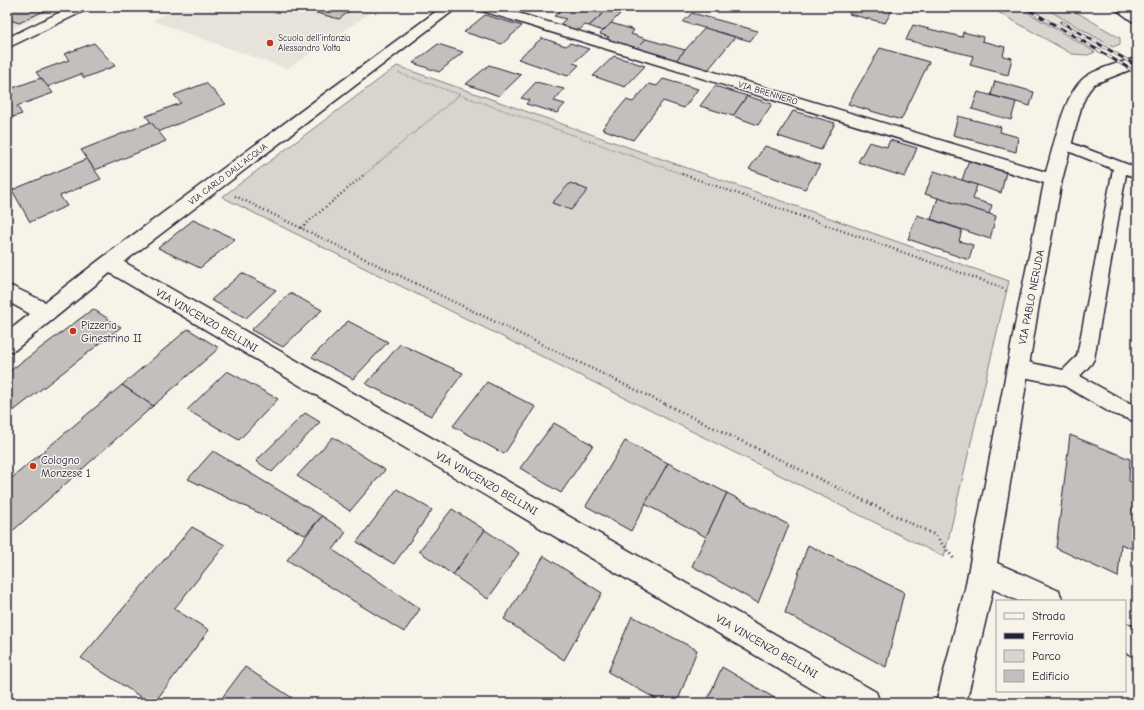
<svg xmlns="http://www.w3.org/2000/svg" width="1144" height="710" font-family="'Comic Neue',sans-serif">
  <style>
    .built { fill: #e7e3db }
    .green { fill: #d8d5cf; stroke: #7d7c85 }
    .building { fill: #c2bfbd; stroke: #22223b }
    .lines { fill: none; stroke-linecap: round; stroke-linejoin: round }
    .lane-casing { stroke: #22223b; stroke-width: 3 }
    .street-casing { stroke: #22223b; stroke-width: 3 }
    .path-far2 { stroke: #22223b; stroke-width: 1.5; stroke-dasharray: 0.5 2; stroke-linecap: butt }
    .path-far1 { stroke: #22223b; stroke-width: 2.5; stroke-dasharray: 1 3; stroke-linecap: butt }
    .path { stroke: #22223b; stroke-width: 3; stroke-dasharray: 1 3.5; stroke-linecap: butt }
    .lane { fill: #f7f3e8; fill-rule: evenodd }
    .street { fill: #f7f3e8; fill-rule: evenodd }
    .rail-casing { stroke: #22223b; stroke-width: 3 }
    .rail { stroke: #f7f3e8; stroke-width: 2; stroke-dasharray: 6; stroke-linecap: butt }
    .poi-dot { fill: #c8321e; stroke: #f7f3e8; stroke-width: 1.5 }
    .labels { text-anchor: middle; stroke-width: 3; stroke-linejoin: round; paint-order: stroke }
    .far-poi-label { font-size: 9px; fill: #22223b; stroke: #f7f3e8; text-anchor: start }
    .far-street-label { font-size: 9px; fill: #22223b; stroke: #f7f3e8 }
    .street-label { font-size: 11px; fill: #22223b; stroke: #f7f3e8 }
    .poi-label { font-size: 11px; fill: #22223b; stroke: #f7f3e8; text-anchor: start }
  </style>
  <rect width="100%" height="100%" fill="#f7f3e8"/>
  <filter id="ink" filterUnits="userSpaceOnUse"><feTurbulence type="fractalNoise" baseFrequency=".025" numOctaves="2"/><feDisplacementMap in="SourceGraphic" scale="8" xChannelSelector="R" yChannelSelector="G"/><feConvolveMatrix kernelMatrix="1 2 1 2 8 2 1 2 1" color-interpolation-filters="sRGB"/></filter>
  <g filter="url(#ink)">
    <!-- built -->
    <g class="built">
      <polygon points="7,7 59,7 7,32"/>
      <polygon points="177,7 379,7 287,69 153,21"/>
      <polygon points="1018,7 1043,7 1113,47 1095,52"/>
    </g>
    <!-- green -->
    <g class="green">
      <polygon points="989,7 1018,7 1095,52 1088,55 1072,54"/>
      <polygon points="1043,7 1068,7 1120,38 1120,44 1113,47"/>
      <polygon points="397,66 1009,281 944,557 222,197"/>
    </g>
    <!-- building -->
    <g class="building">
      <polygon points="7,7 52,7 19,23 7,19"/>
      <polygon points="294,7 355,7 339,19"/>
      <polygon points="565,7 581,7 604,13 589,26 585,25 578,31 559,25 566,19 554,16"/>
      <polygon points="854,7 894,7 885,23 849,14"/>
      <polygon points="607,10 620,14 603,31 589,26"/>
      <polygon points="692,13 758,31 750,41 683,22"/>
      <polygon points="485,15 522,26 502,44 464,32"/>
      <polygon points="611,23 634,30 631,34 646,39 637,48 606,39 609,37 600,34"/>
      <polygon points="913,25 962,37 963,32 983,37 982,41 1005,47 1003,56 1012,58 1008,75 970,65 973,56 906,40"/>
      <polygon points="705,28 735,37 708,70 676,60"/>
      <polygon points="542,38 566,46 570,43 589,49 573,63 579,65 568,76 518,59"/>
      <polygon points="646,39 685,50 676,60 637,48"/>
      <polygon points="94,43 115,66 84,78 81,74 47,87 36,72 69,60 64,54"/>
      <polygon points="438,44 463,52 439,72 413,63"/>
      <polygon points="880,48 929,62 901,120 848,104"/>
      <polygon points="614,56 645,66 625,87 593,76"/>
      <polygon points="489,65 521,75 499,96 466,84"/>
      <polygon points="41,78 53,93 17,106 22,114 7,119 7,90"/>
      <polygon points="663,79 698,89 684,108 663,101 633,140 602,129 626,100 633,102 649,84 657,86"/>
      <polygon points="995,81 1034,92 1030,106 991,95"/>
      <polygon points="536,82 564,89 554,101 565,104 557,113 526,104 529,100 521,98"/>
      <polygon points="206,83 226,104 158,132 146,116 181,103 174,95"/>
      <polygon points="715,86 747,96 733,116 700,106"/>
      <polygon points="978,92 1016,102 1011,120 972,109"/>
      <polygon points="747,96 772,104 758,125 733,116"/>
      <polygon points="793,111 835,123 821,150 778,136"/>
      <polygon points="958,116 1001,127 1000,132 1018,137 1016,152 953,135"/>
      <polygon points="151,122 166,141 95,170 81,150"/>
      <polygon points="890,140 917,148 905,177 858,162 869,142 887,147"/>
      <polygon points="765,146 820,165 805,189 749,169"/>
      <polygon points="87,159 101,179 60,196 67,206 30,222 12,190"/>
      <polygon points="969,160 1006,172 1001,193 962,180"/>
      <polygon points="934,171 977,185 973,199 992,205 989,214 925,194"/>
      <polygon points="570,183 588,190 571,210 552,203"/>
      <polygon points="938,198 996,216 990,239 931,219"/>
      <polygon points="917,215 962,230 959,241 973,245 969,260 908,239"/>
      <polygon points="193,220 235,239 200,268 158,248"/>
      <polygon points="242,273 276,290 246,318 211,300"/>
      <polygon points="290,293 322,310 283,347 251,330"/>
      <polygon points="93,309 121,327 7,416 7,373"/>
      <polygon points="348,321 388,342 353,379 312,357"/>
      <polygon points="188,329 219,348 153,406 122,385"/>
      <polygon points="400,344 463,373 431,416 366,384"/>
      <polygon points="227,371 278,399 239,440 187,410"/>
      <polygon points="487,382 536,407 504,454 453,426"/>
      <polygon points="122,385 153,406 7,536 7,482"/>
      <polygon points="305,413 320,422 272,472 256,461"/>
      <polygon points="554,423 593,445 561,493 520,468"/>
      <polygon points="1070,435 1130,459 1129,481 1137,484 1137,551 1121,544 1118,577 1056,548"/>
      <polygon points="333,437 385,470 350,511 297,476"/>
      <polygon points="625,441 668,463 631,531 586,506"/>
      <polygon points="213,451 322,516 305,535 188,479"/>
      <polygon points="668,463 727,493 706,537 645,504"/>
      <polygon points="397,489 432,510 394,564 357,542"/>
      <polygon points="727,493 789,525 758,603 692,566"/>
      <polygon points="452,509 485,530 453,575 419,551"/>
      <polygon points="322,516 346,532 333,550 420,609 404,632 287,560"/>
      <polygon points="192,527 225,545 174,609 209,630 154,703 150,703 81,658"/>
      <polygon points="485,530 519,553 488,599 453,575"/>
      <polygon points="808,545 904,592 886,667 785,613"/>
      <polygon points="544,556 602,593 564,660 504,619"/>
      <polygon points="632,616 697,650 677,703 663,703 608,672"/>
      <polygon points="245,667 300,703 218,703"/>
      <polygon points="722,667 783,703 706,703"/>
    </g>
    <g class="lines">
      <!-- lane casing -->
      <g class="lane-casing">
        <polygon id="lane" points="1063,140 1137,168 1137,178 1126,174 1094,359 1091,364 1080,376 1125,401 1137,406 1137,422 1111,413 1063,385 1018,376 1012,373 1009,368 1012,363 1018,360 1063,370 1077,356 1113,169 1058,147 1056,144 1058,141"/>
      </g>
      <!-- street casing -->
      <g class="street-casing">
        <g id="street">
          <polygon points="71,7 88,7 86,10 7,48 7,38"/>
          <polygon points="442,7 458,7 124,262 876,692 880,703 836,703 110,273 15,350 7,353 7,332 30,314 7,301 7,284 45,302 102,258"/>
          <path d="M477 7H498L1046 172C1054 146 1063 96 1083 79 1092 70 1124 61 1137 58V67L1094 84 1088 92 1082 104 1062 180 1039 304 997 563 1059 591 1063 601H1018L993 589 966 703H936L965 589 1019 304 1044 183 479 10Z"/>
          <polygon points="1113,7 1129,7 1137,12 1137,22 1132,21"/>
          <polygon points="1125,623 1137,628 1137,658 1125,652"/>
        </g>
      </g>
      <!-- path-far2 -->
      <g class="path-far2">
        <polyline points="399,73 685,175"/>
        <polyline points="364,175 460,94"/>
      </g>
      <!-- path-far1 -->
      <g class="path-far1">
        <polyline points="682,174 998,286 1006,291"/>
        <polyline points="235,196 667,405"/>
        <polyline points="301,228 365,174"/>
      </g>
      <!-- path -->
      <polyline class="path" points="665,404 935,535 955,560"/>
      <!-- lane -->
      <use href="#lane" class="lane"/>
      <!-- street -->
      <use href="#street" class="street"/>
      <!-- rail casing -->
      <g class="rail-casing">
        <g id="rail">
          <polyline points="1024,7 1137,73"/>
          <polyline points="1061,22 1137,66"/>
        </g>
      </g>
      <!-- rail -->
      <use href="#rail" class="rail"/>
    </g>
  </g>
  <!-- markers -->
  <g class="poi-dot">
    <circle cx="270" cy="43" r="4"/>
    <circle cx="73" cy="331" r="4"/>
    <circle cx="33" cy="466" r="4"/>
  </g>
  <g class="labels">
    <!-- far-poi labels -->
    <g class="far-poi-label">
      <text x="278" y="41">Scuola dell’infanzia<tspan x="278" dy="10">Alessandro Volta</tspan></text>
    </g>
    <!-- far-street labels -->
    <g class="far-street-label">
      <text transform="translate(768 93) rotate(17)" y="3">VIA BRENNERO</text>
      <text transform="translate(228 174) rotate(-37)" y="3">VIA CARLO DALL'ACQUA</text>
    </g>
    <!-- street labels -->
    <g class="street-label">
      <text transform="translate(1031 297) rotate(-79)" y="4">VIA PABLO NERUDA</text>
      <text transform="translate(207 320) rotate(30)" y="4">VIA VINCENZO BELLINI</text>
      <text transform="translate(487 483) rotate(30)" y="4">VIA VINCENZO BELLINI</text>
      <text transform="translate(767 646) rotate(30)" y="4">VIA VINCENZO BELLINI</text>
    </g>
    <!-- poi labels -->
    <g class="poi-label">
      <text x="81" y="329">Pizzeria<tspan x="81" dy="13">Ginestrino II</tspan></text>
      <text x="41" y="464">Cologno<tspan x="41" dy="13">Monzese 1</tspan></text>
    </g>
  </g>
  <!-- margin -->
  <rect width="1144" height="710" fill="none" stroke="#f7f3e8" stroke-width="24"/>
  <rect x="12" y="12" width="1120" height="686" fill="none" stroke="#22223b" stroke-width="1.5" filter="url(#ink)"/>
  <!-- legend -->
  <rect x="996" y="600" width="130" height="92" fill="#f7f3e8" stroke="#a29fa3"/>
  <rect x="1004" y="613" width="20" height="6" fill="#f7f3e8" stroke="#a29fa3"/>
  <text x="1032" y="620" font-size="12" fill="#22223b">Strada</text>
  <rect x="1004" y="633" width="20" height="6" fill="#22223b" stroke="#a29fa3"/>
  <text x="1032" y="640" font-size="12" fill="#22223b">Ferrovia</text>
  <rect x="1004" y="650" width="20" height="12" fill="#d8d5cf" stroke="#a29fa3"/>
  <text x="1032" y="660" font-size="12" fill="#22223b">Parco</text>
  <rect x="1004" y="670" width="20" height="12" fill="#c2bfbd" stroke="#a29fa3"/>
  <text x="1032" y="680" font-size="12" fill="#22223b">Edificio</text>
</svg>
